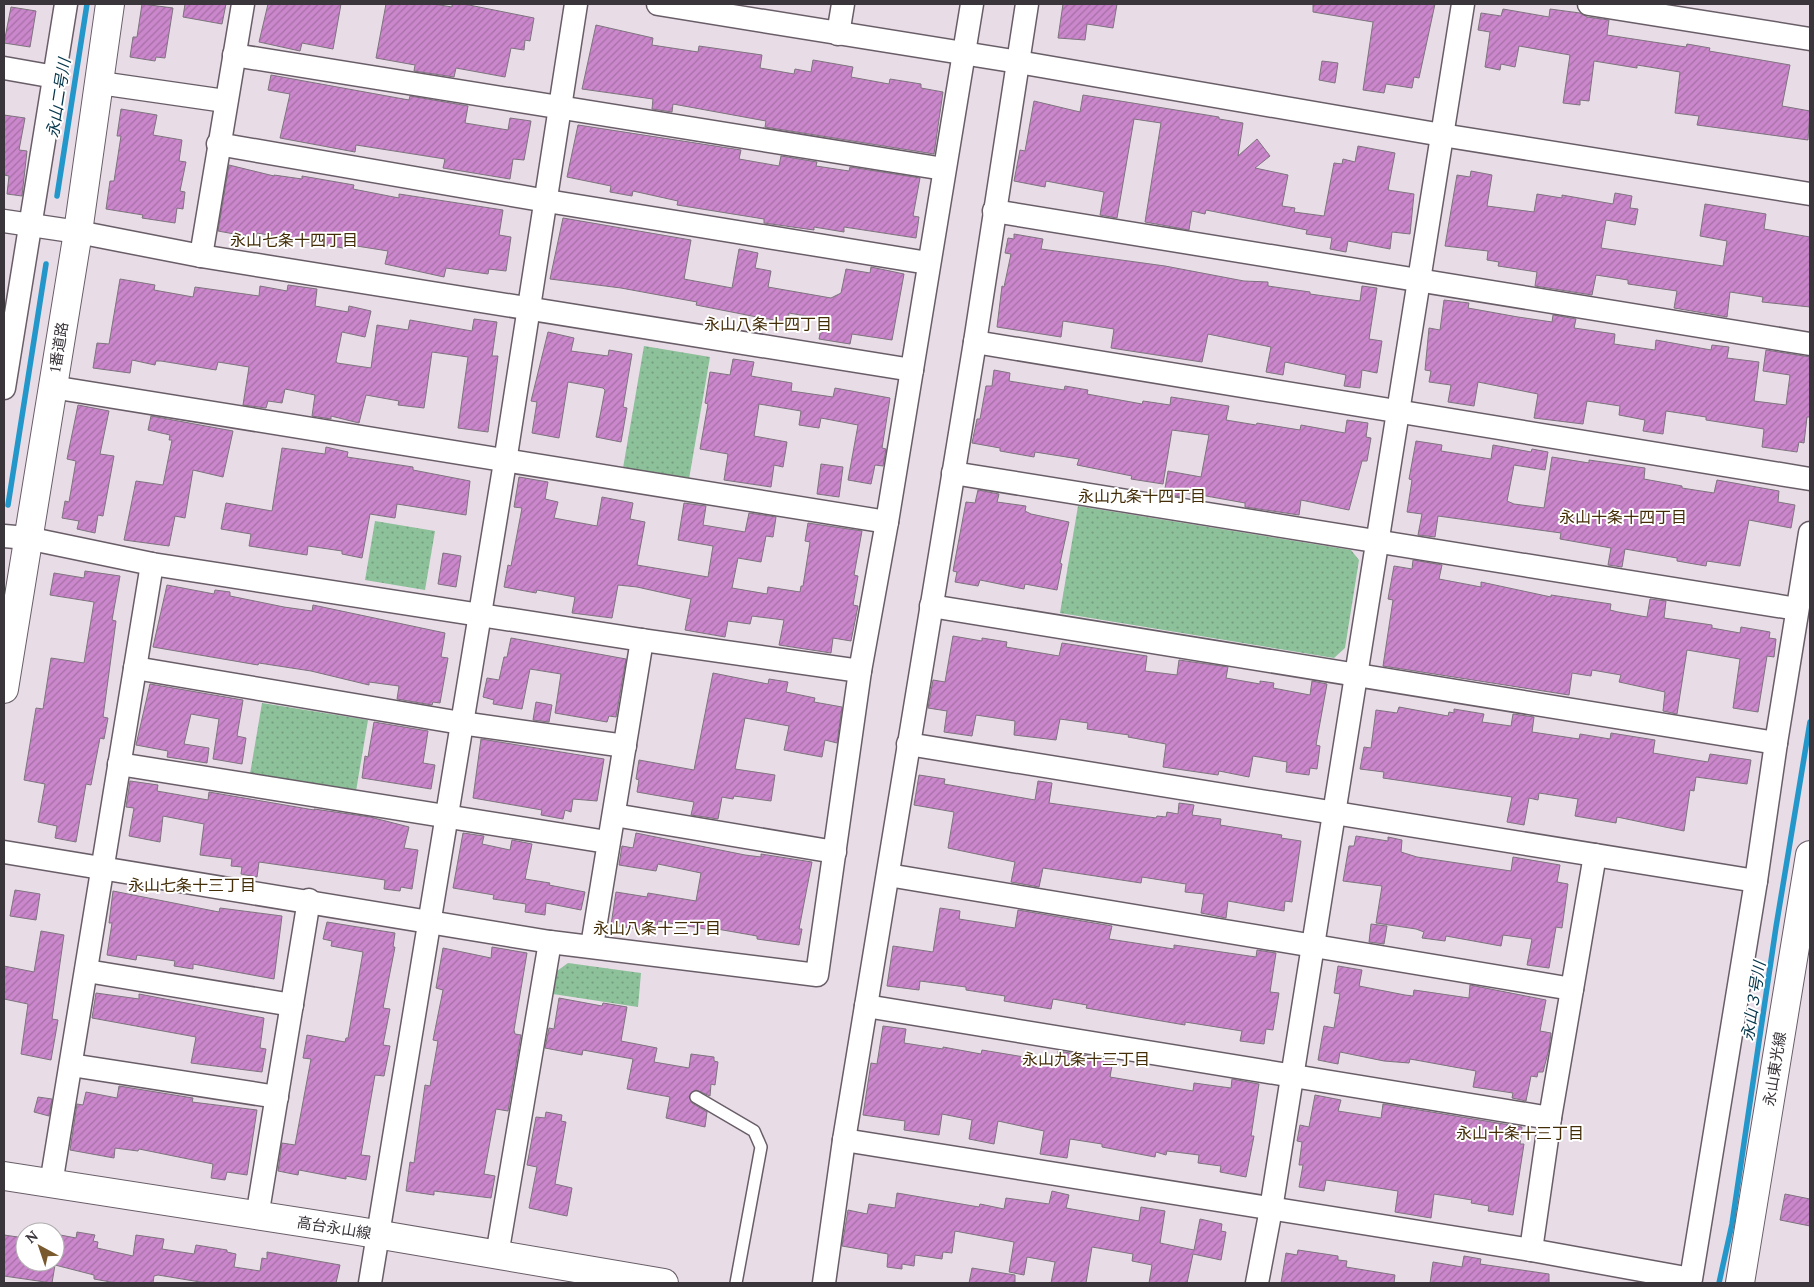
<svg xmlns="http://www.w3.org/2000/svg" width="1814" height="1287" font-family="Lora,'Noto Sans JP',serif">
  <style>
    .park { fill: url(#park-dots) }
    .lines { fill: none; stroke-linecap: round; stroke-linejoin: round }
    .stream { stroke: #2397c9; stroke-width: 5.5 }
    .building { fill: url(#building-hatch); stroke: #7e747e }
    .service-casing { stroke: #695e68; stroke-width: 14 }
    .minor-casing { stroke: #695e68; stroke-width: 25 }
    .tertiary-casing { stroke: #695e68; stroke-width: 30 }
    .service { stroke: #fff; stroke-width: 11 }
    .minor { stroke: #fff; stroke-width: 22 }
    .tertiary { stroke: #fff; stroke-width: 28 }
    .labels { text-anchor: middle; stroke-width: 4; stroke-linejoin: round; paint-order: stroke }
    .street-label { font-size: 15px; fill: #3a353a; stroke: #fff }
    .water-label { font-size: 16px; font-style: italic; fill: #05364b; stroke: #fff }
    .neighbourhood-label { font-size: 16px; fill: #432d07; stroke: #fff }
  </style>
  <defs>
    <pattern id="park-dots" width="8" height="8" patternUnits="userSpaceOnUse" patternTransform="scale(1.25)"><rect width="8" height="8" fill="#8dc19a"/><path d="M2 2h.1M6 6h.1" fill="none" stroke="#749e7f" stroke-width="1.8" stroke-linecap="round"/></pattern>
    <pattern id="building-hatch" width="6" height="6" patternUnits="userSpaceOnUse" patternTransform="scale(1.25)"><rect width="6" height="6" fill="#cb87cb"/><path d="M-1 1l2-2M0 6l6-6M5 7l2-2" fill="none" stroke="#a66fa6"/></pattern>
  </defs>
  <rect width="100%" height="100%" fill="#e8dce7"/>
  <!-- park -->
  <g class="park">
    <polygon points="644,346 710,357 689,479 623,468"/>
    <polygon points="1078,506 1351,550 1359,560 1345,648 1334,658 1060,613"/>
    <polygon points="375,521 435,531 425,590 365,580"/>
    <polygon points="262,703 368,720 356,791 250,774"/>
    <polygon points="568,963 641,973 638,1007 553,994 557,971"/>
  </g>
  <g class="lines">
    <!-- stream -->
    <g class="stream">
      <polyline points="57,196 87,4"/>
      <polyline points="8,505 46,264"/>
      <polyline points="1719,1283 1732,1224 1776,927 1810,722"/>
    </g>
  </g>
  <!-- building -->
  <g class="building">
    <polygon points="142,4 173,8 165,58 156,57 155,61 130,57 133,37 137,37"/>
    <polygon points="185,4 226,4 222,24 183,17"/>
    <polygon points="268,4 341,4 333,49 302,43 300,51 259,42"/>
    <polygon points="386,4 434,4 452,7 452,4 464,4 534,18 530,41 525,40 524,50 511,48 505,77 456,68 454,77 414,71 415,65 376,58"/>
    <polygon points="1063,4 1117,4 1113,28 1087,24 1085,40 1058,38"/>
    <polygon points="1313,4 1435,4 1419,78 1414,77 1412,88 1386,84 1384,93 1363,90 1373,22 1313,12"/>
    <polygon points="11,7 36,11 30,47 4,43"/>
    <polygon points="1503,9 1549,17 1550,9 1580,13 1587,17 1609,20 1607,35 1686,47 1687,44 1710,48 1709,51 1790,65 1782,106 1810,111 1808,140 1697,125 1699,116 1675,113 1680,72 1637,65 1637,68 1594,61 1589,101 1580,100 1580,105 1563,103 1570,55 1519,46 1515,67 1501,64 1500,70 1485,67 1490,32 1478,30 1481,13 1501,16"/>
    <polygon points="596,25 653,38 652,45 698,52 699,46 762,55 760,68 794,74 795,69 811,72 813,60 853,67 851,77 889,84 890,79 921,84 921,88 943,92 934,154 765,127 766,121 673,104 672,112 652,109 653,99 582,89"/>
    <polygon points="1322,61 1338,63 1335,83 1319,80"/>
    <polygon points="271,75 409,100 410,96 468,106 465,123 508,130 510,118 531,121 524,160 513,159 510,179 443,168 445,159 356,145 355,152 280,138 290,94 268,90"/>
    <polygon points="1083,95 1219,117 1219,119 1243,123 1238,156 1257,139 1270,156 1255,168 1288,175 1282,206 1295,208 1294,212 1324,216 1334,163 1342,164 1343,159 1355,162 1358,146 1395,153 1388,190 1414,194 1410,234 1392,232 1390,249 1348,241 1346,252 1330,249 1332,238 1306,234 1307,230 1206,210 1205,214 1192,211 1189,230 1145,222 1161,123 1134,119 1117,218 1100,215 1104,192 1046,181 1045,187 1014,181 1020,150 1025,151 1034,101 1080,112"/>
    <polygon points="121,109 157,115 153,135 182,140 179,161 186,162 180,191 185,192 183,209 177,208 175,223 142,218 143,215 106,209 110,181 114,181 121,136 117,136"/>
    <polygon points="4,115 25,118 19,150 27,151 22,196 7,194 9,176 4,175"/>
    <polygon points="578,125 741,150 739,159 779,166 781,156 817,162 816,166 849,171 850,167 920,178 913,216 919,217 916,238 844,227 844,232 814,227 814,230 778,225 764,223 764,219 677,205 678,201 633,191 632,196 610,192 611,186 567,177"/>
    <polygon points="229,165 274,176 274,175 302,179 302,176 354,185 353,189 399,198 399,194 503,210 499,235 511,237 506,271 489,269 488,274 446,268 444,277 385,264 388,251 344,244 343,248 257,233 256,238 218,231"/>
    <polygon points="1471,171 1492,175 1487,206 1534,212 1537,194 1562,198 1562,195 1613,204 1615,193 1632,196 1630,208 1638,209 1635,225 1606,220 1601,248 1723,266 1727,241 1700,236 1705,204 1766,214 1764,229 1810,237 1810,307 1762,302 1763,297 1730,292 1727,317 1674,308 1677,291 1628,284 1628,280 1596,275 1592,295 1535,286 1537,272 1498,266 1499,262 1487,260 1488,251 1445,246 1457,175 1470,177"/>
    <polygon points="563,218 691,240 684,279 732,288 739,249 758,253 755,268 771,271 768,287 831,298 841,293 846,269 870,273 871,267 904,274 892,340 852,334 850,344 819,339 823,319 789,313 788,322 762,318 696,305 697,302 621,288 550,279"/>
    <polygon points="1014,234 1043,239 1041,249 1165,266 1244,281 1268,282 1268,286 1310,292 1310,294 1360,301 1362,286 1377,288 1369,339 1382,341 1377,373 1362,370 1360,388 1344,386 1346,375 1285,362 1283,375 1266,372 1271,347 1208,334 1202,362 1111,348 1114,329 1063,321 1061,337 997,327 1002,286 1004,287 1011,254 1005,253 1008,238 1014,239"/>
    <polygon points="120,279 155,285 154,290 193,297 195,287 259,296 260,286 287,291 288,285 317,289 315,306 348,312 349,306 371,311 365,337 342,332 336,361 337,363 371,368 377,325 408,330 410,320 472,331 474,319 497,322 492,356 498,356 488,432 458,428 468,357 432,352 424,408 398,405 399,401 366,395 359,423 331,416 331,419 312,416 315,395 285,389 282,403 268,401 266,408 243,405 249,367 218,362 216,370 161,361 156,361 155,365 132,360 130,373 93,368 97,343 109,344"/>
    <polygon points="1444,300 1469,303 1468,308 1518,317 1552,322 1553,315 1576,319 1574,328 1615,334 1614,344 1655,350 1656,340 1711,350 1712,345 1729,347 1727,358 1759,362 1754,401 1786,405 1790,375 1763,371 1766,350 1810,357 1810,417 1807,417 1804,443 1799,442 1797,452 1762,447 1764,429 1706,420 1706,417 1666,411 1663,434 1643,431 1645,420 1619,415 1620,406 1587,401 1583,424 1534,418 1538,394 1478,382 1474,406 1448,402 1451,385 1429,382 1431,371 1425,370 1429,328 1440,330"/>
    <polygon points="548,332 574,338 571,351 608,356 609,350 632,354 623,407 627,408 621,442 596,437 605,390 603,388 568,382 559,438 532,433 537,402 531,401"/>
    <polygon points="733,359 754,362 751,376 792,383 791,391 833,397 835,388 890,398 882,448 886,449 883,466 875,465 871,484 848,480 858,425 821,418 819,428 799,425 801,411 759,404 754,436 787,442 783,467 774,465 771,487 724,480 728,454 700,449 708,404 705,403 710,372 730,375"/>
    <polygon points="994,370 1010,373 1009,381 1064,390 1065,386 1088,390 1087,394 1142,404 1143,401 1170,405 1171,397 1229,406 1226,420 1256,425 1257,423 1300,430 1301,425 1345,433 1347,420 1368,423 1366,437 1371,438 1367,461 1362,461 1349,510 1301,500 1299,515 1245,507 1245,503 1184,492 1183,497 1164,494 1168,471 1201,477 1209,435 1172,430 1163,484 1131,479 1132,476 1077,465 1079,459 1035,452 1034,457 1000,451 1000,448 972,443 977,419 980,419 986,386 992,386"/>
    <polygon points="78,405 109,411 100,454 114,456 103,516 98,515 95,533 77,529 79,521 62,518 65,501 69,502 76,461 67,459"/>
    <polygon points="151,416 233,431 223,477 193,470 185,518 175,516 169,546 124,540 136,481 163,485 172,440 169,440 170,435 148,430"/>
    <polygon points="1416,441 1442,445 1441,451 1491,459 1493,445 1531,452 1532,449 1548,452 1545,470 1514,465 1507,501 1514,504 1544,508 1552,457 1589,463 1589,460 1645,468 1644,479 1682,486 1682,488 1714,493 1717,480 1779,491 1778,502 1795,505 1791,528 1749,520 1740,566 1707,561 1706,566 1677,561 1677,558 1625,549 1622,567 1608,565 1611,548 1560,539 1561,533 1438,516 1435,537 1418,535 1422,514 1407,512 1412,480 1409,479"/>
    <polygon points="326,447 348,452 347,457 413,467 413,470 470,481 466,515 397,504 395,518 370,514 362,558 342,554 342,551 308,546 307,555 249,546 251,534 221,529 226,503 272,511 282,448 325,454"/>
    <polygon points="821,464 843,467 839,497 817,494"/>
    <polygon points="519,477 548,482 545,499 558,502 554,518 597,526 602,497 633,503 630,519 645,522 637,565 708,577 713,546 678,540 684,503 706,506 703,525 745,532 749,513 776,517 773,537 766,536 761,562 738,558 732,588 767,594 768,587 800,592 801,586 803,586 810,542 805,541 808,523 862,531 854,575 858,576 853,605 858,606 851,641 833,638 831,653 779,645 784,620 752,616 750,624 728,621 725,637 685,630 691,599 637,587 618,585 612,618 572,613 575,597 537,590 536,593 504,587 508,565 511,566 522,508 514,507"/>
    <polygon points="978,490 999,494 997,502 1026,506 1025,511 1031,514 1069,522 1060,563 1062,564 1057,590 1025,584 1024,589 980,580 978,586 955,582 957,572 953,571 966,502 975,503"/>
    <polygon points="443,553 461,556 456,587 438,584"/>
    <polygon points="1413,560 1442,565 1439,579 1481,587 1481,582 1551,597 1551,595 1611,604 1610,610 1618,612 1647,617 1650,599 1666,601 1664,618 1712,625 1712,628 1740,633 1741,627 1770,632 1769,638 1776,639 1774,657 1767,656 1758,712 1733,708 1740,659 1687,650 1677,714 1663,711 1665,692 1619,682 1621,675 1592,670 1591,676 1572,673 1569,695 1383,666 1393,600 1388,599 1394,566 1412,569"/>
    <polygon points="85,571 120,576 112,620 116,621 103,717 108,718 104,739 100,738 91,785 86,784 76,842 55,838 57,826 38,822 45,784 24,780 36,708 43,709 51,658 84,663 94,602 50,595 54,573 84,578"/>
    <polygon points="167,585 214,594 215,590 230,592 230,596 284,607 312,611 313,605 445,633 441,657 448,658 440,703 433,702 432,705 397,699 399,686 369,682 369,685 311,671 259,663 258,665 153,647"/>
    <polygon points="953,636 982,641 982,638 1007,642 1006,647 1059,656 1062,643 1147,656 1145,671 1177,675 1179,660 1228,667 1226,678 1260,684 1260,681 1274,683 1273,688 1310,695 1312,681 1327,684 1316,745 1320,746 1317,769 1310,768 1309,775 1286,772 1287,762 1253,756 1249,777 1219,771 1218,775 1163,767 1166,744 1128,737 1129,735 1087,729 1088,723 1060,719 1056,740 1014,735 1015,721 976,715 972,736 944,732 947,711 928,708 933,680 945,682"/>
    <polygon points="511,638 626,659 616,717 609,716 607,722 555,713 561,674 530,669 522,709 493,704 494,700 483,697 487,678 499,680 504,657 507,657"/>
    <polygon points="713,673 768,684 769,679 788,682 786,692 815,698 814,702 842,707 837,743 825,740 822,757 784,750 789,726 745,718 735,769 775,775 771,801 734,796 733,799 722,797 718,819 691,815 694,802 637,792 639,780 636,779 639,760 694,770"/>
    <polygon points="150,684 243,700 237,736 246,738 242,764 213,759 219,719 191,714 184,744 209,748 207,763 167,757 168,751 136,745"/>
    <polygon points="536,702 552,705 549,722 533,720"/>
    <polygon points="1399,707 1448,716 1449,712 1454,713 1454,709 1484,714 1482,722 1511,726 1513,714 1534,717 1532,732 1579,739 1580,734 1610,739 1611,733 1655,740 1653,753 1708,762 1710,754 1751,760 1747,784 1696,777 1694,791 1690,790 1684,831 1617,817 1616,823 1575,816 1578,799 1539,793 1538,800 1529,798 1524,825 1507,822 1512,797 1383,778 1384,772 1360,769 1364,747 1371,748 1376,710 1397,713"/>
    <polygon points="374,722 428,731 423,763 435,765 431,789 362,778 365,756 368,757"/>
    <polygon points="481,739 604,759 597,801 573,799 571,812 565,810 563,819 541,815 542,810 473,798"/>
    <polygon points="919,775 945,779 944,784 1035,800 1038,781 1052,783 1049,803 1156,818 1157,816 1166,817 1167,812 1178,814 1179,803 1194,805 1192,815 1221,819 1220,825 1282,835 1281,838 1301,841 1292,902 1285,901 1284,911 1228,901 1226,918 1201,913 1204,894 1185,892 1186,884 1142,877 1141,883 1043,868 1039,887 1011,882 1015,862 948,848 954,812 914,805"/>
    <polygon points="130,781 158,785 157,791 208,800 209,792 314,810 314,809 370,817 409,827 404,848 418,850 412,889 401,887 400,891 384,889 385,880 259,862 257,877 241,874 242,867 231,866 232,859 200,855 204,824 163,816 160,842 129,836 134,808 126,807"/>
    <polygon points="463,833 484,836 482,844 510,850 512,840 532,844 525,879 550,883 549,885 585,892 581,910 546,903 545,915 525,912 526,904 493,899 494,895 453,888"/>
    <polygon points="636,833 745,855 761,857 761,854 812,862 799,929 802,929 799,945 757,939 757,936 717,929 717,931 658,921 656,932 611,925 616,892 647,897 648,893 696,901 701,873 658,864 656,871 619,865 622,846 633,848"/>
    <polygon points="1356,836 1388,841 1388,837 1402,840 1401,852 1417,857 1511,871 1513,857 1560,865 1557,882 1568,884 1562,928 1556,927 1549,968 1527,965 1532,939 1503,935 1501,946 1446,936 1445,941 1422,938 1424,932 1416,929 1376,923 1382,886 1343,881 1349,846 1354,846"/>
    <polygon points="15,890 40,894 36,920 10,916"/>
    <polygon points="113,891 219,912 220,908 282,916 274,979 193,964 193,969 174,966 175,961 137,955 136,960 107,955 112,923 109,923"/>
    <polygon points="940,908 960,911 959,919 1015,928 1018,910 1112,926 1109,939 1174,949 1174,945 1256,957 1257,950 1276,953 1270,992 1279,993 1273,1030 1266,1029 1264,1044 1240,1041 1242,1031 1185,1022 1185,1025 1086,1008 1087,1005 1053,999 1051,1009 1004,1001 1005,996 966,990 966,987 920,981 919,990 887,986 893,946 933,952"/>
    <polygon points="327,922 395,933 393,947 395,947 383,1008 390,1009 383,1045 390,1046 384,1076 375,1075 361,1155 370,1156 366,1180 346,1176 346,1179 299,1170 298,1175 278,1171 282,1143 295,1145 311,1059 303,1058 307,1035 345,1042 346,1038 348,1038 363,952 331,946 332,941 323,939"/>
    <polygon points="1371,924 1387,926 1384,944 1369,942"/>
    <polygon points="41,931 64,935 52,1019 58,1020 51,1060 21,1054 28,1004 4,999 4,966 34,972"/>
    <polygon points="492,947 527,953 514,1030 515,1034 521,1035 508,1111 496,1109 484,1174 495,1176 491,1198 434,1191 434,1195 406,1191 410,1162 414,1163 425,1085 430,1086 438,1041 433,1040 443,990 436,988 443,948 491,958"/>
    <polygon points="1338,966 1362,970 1359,986 1405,995 1413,996 1414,990 1469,998 1470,985 1546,1000 1540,1031 1551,1033 1549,1049 1543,1072 1538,1072 1537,1077 1531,1076 1526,1101 1512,1098 1513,1093 1473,1087 1476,1071 1410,1059 1409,1063 1384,1061 1340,1052 1338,1064 1318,1060 1324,1026 1334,1028 1340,994 1334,993"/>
    <polygon points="96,993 139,999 139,994 264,1018 260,1048 266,1049 262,1072 191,1063 196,1037 92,1018"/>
    <polygon points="559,998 602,1006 603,1003 627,1007 621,1041 657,1048 654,1062 689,1068 691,1054 714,1057 714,1061 718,1062 715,1085 711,1084 710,1096 696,1090 689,1096 692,1103 707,1112 705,1127 666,1118 670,1097 627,1089 633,1059 583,1050 582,1055 545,1048 549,1028 554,1029"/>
    <polygon points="883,1026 906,1029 904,1043 943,1049 943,1047 981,1054 982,1050 1024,1057 1024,1060 1056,1065 1058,1051 1113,1060 1110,1077 1193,1091 1194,1083 1231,1088 1232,1079 1259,1084 1251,1136 1254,1136 1246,1177 1220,1172 1221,1166 1198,1163 1199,1155 1167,1151 1166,1155 1156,1152 1155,1157 1102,1147 1102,1144 1070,1139 1067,1158 1040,1154 1044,1131 998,1121 994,1144 969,1139 972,1120 942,1114 939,1135 904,1130 905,1121 863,1115 871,1063 877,1064"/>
    <polygon points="119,1086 193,1098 192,1102 257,1110 247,1175 227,1172 225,1180 211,1178 213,1164 139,1149 138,1151 115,1148 114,1158 70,1150 77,1104 83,1105 86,1092 117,1098"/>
    <polygon points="1315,1095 1341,1100 1338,1111 1381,1118 1383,1104 1522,1127 1520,1144 1524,1144 1513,1215 1488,1211 1489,1206 1471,1203 1472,1200 1434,1194 1431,1218 1395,1212 1398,1191 1326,1180 1324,1191 1299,1187 1303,1165 1299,1165 1302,1142 1297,1141 1300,1125 1309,1127"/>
    <polygon points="38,1097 52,1099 49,1116 34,1112"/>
    <polygon points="546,1112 562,1115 561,1121 566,1122 555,1184 572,1188 567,1216 529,1208 537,1167 527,1165 536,1117 545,1118"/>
    <polygon points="1052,1191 1069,1195 1066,1208 1139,1221 1141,1207 1165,1211 1160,1243 1194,1250 1200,1219 1222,1224 1221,1231 1226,1232 1221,1260 1193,1254 1187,1283 1149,1283 1152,1265 1132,1261 1133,1254 1092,1247 1086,1283 1051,1283 1055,1262 1027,1257 1024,1275 1009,1272 1014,1242 955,1231 952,1253 943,1252 942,1259 915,1255 914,1266 902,1264 902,1269 887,1267 888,1254 842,1246 848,1210 867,1214 869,1204 895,1208 897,1193 979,1207 980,1204 1004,1209 1006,1198 1049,1204"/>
    <polygon points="1785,1194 1810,1199 1810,1226 1780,1220"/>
    <polygon points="77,1232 95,1235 93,1241 98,1242 97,1248 133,1256 136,1235 164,1239 162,1249 194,1254 196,1245 227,1250 227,1252 236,1254 234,1267 260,1271 262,1258 267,1259 267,1252 340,1265 336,1283 206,1283 158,1275 154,1276 153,1283 116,1283 94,1279 94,1275 55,1265 52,1283 4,1276 4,1235 25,1238 25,1262 55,1262 55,1234 76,1238"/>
    <polygon points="1298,1250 1338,1256 1338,1260 1347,1261 1346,1267 1395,1275 1394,1283 1281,1283 1286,1253 1297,1255"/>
    <polygon points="1464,1256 1481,1259 1480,1264 1549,1274 1549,1283 1430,1283 1433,1262 1462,1267"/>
    <polygon points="972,1268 1015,1275 1015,1283 969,1283"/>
  </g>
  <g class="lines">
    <!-- service casing -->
    <g class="service-casing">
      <polyline id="service" points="696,1097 754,1131 761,1147 736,1283"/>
    </g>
    <!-- minor casing -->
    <g class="minor-casing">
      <g id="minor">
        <polyline points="658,4 1018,62 1442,135 1810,194"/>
        <polyline points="1589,4 1810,39"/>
        <polyline points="838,34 843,4"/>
        <polyline points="234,55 944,169"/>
        <polyline points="4,68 55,77"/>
        <polyline points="100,83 225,101"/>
        <polyline points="218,144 547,201 928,263"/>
        <polyline points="994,211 1810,344"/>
        <polyline points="4,221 78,232 201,256 912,370"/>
        <polyline points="201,256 243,4"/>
        <polyline points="975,342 1810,479"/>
        <polyline points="52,387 887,522"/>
        <polyline points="4,388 66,4"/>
        <polyline points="953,473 1797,609"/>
        <polyline points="4,536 27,538 152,564 642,640 860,671"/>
        <polyline points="931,606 1776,743"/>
        <polyline points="135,668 461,723 625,746"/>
        <polyline points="908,744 1756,881"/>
        <polyline points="119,764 607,842"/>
        <polyline points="614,815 835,852"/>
        <polyline points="4,852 550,942 817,975 860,671 887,522 972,4"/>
        <polyline points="888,875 1572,989"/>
        <polyline points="592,946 642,640"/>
        <polyline points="87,971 292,1005"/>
        <polyline points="866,1006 1550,1118"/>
        <polyline points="71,1065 277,1097"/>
        <polyline points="844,1140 1531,1250 1691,1279 1756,881 1776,743 1810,533"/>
        <polyline points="51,1184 152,564"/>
        <polyline points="257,1217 309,900"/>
        <polyline points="1531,1250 1550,1118 1595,855"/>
        <polyline points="497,1255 550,942"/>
        <polyline points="370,1283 505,462 576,4"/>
        <polyline points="824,1283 844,1140 975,342 1027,4"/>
        <polyline points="1257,1283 1271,1209 1463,4"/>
      </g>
    </g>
    <!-- tertiary casing -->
    <g class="tertiary-casing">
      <g id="tertiary">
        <polyline points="4,689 78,232 110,4"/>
        <polyline points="4,1176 358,1231 664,1283"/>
        <polyline points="1740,1283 1810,855"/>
      </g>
    </g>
    <!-- service -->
    <use href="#service" class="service"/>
    <!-- minor -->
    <use href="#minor" class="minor"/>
    <!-- tertiary -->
    <use href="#tertiary" class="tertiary"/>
  </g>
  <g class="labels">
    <!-- street labels -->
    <g class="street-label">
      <text transform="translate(59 347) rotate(-81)" y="5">1番道路</text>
      <text transform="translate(1775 1069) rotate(-81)" y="5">永山東光線</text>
      <text transform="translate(334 1228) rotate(9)" y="5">高台永山線</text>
    </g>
    <!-- water labels -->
    <g class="water-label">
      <text transform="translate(58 98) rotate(-81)" y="6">永山二号川</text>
      <text transform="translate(1753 1001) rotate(-81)" y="6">永山３号川</text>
    </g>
    <!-- neighbourhood labels -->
    <g class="neighbourhood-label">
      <text x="294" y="246">永山七条十四丁目</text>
      <text x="768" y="330">永山八条十四丁目</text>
      <text x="1142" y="502">永山九条十四丁目</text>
      <text x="1623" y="523">永山十条十四丁目</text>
      <text x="192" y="891">永山七条十三丁目</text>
      <text x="657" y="934">永山八条十三丁目</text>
      <text x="1086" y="1065">永山九条十三丁目</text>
      <text x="1520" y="1139">永山十条十三丁目</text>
    </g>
  </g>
  <!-- border -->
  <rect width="1814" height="1287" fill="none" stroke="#3a353a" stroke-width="10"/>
  <!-- north arrow -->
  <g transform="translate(40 1247) rotate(320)"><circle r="24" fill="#ffffff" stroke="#b0aeb0"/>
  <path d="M0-4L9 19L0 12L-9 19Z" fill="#785a2e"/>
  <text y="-8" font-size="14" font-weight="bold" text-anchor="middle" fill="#3a353a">N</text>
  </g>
</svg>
